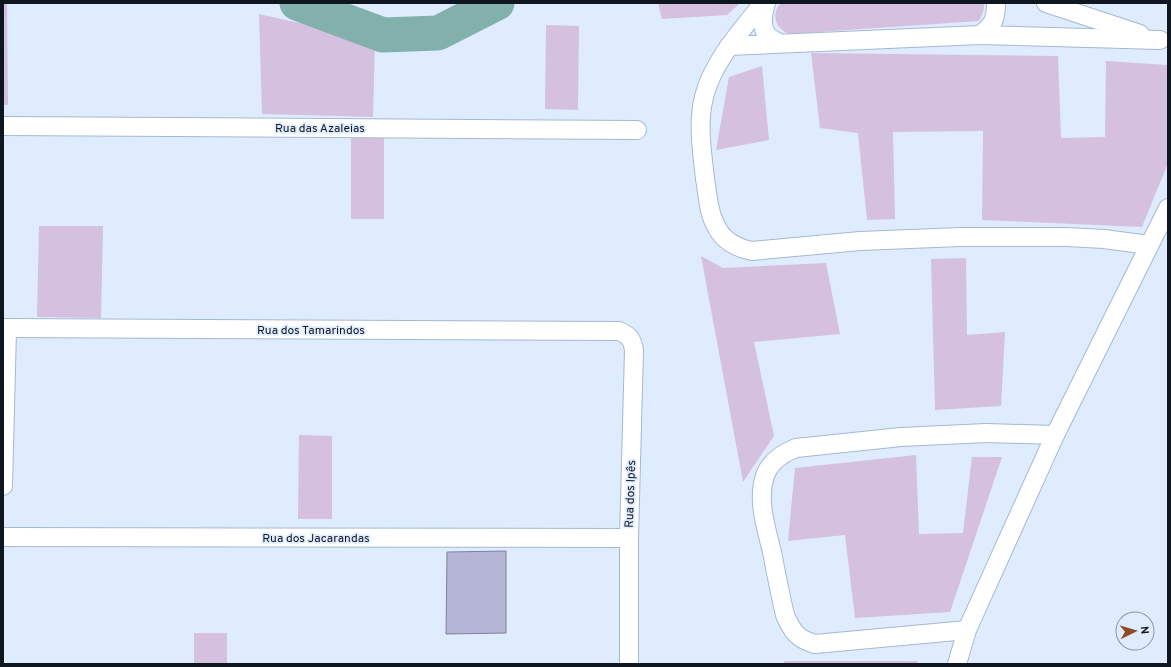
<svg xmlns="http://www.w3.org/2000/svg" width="1171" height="667" font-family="Overpass,sans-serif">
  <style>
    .green { fill: #d5c0df }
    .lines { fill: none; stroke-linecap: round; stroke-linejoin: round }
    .river { stroke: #81b0ad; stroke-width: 35 }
    .building { fill: #b5b5d5; stroke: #80809e }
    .minor-casing { stroke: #a3b9d3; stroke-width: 20 }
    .minor { stroke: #fff; stroke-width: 18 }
    .labels { text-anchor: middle; stroke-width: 3.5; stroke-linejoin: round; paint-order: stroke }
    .street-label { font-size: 12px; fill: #0e161f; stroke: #dfecfd }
  </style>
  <rect width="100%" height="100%" fill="#dfecfd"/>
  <!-- green -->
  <g class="green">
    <polygon points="3,3 7,3 8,105 3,105"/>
    <polygon points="658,3 740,3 727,15 662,19"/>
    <path d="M781 3H984V8L982 15 979 21 789 34C776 29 770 14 781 3Z"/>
    <polygon points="259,14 375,40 373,117 262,114"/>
    <polygon points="546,25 579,26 578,110 545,109"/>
    <polygon points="811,53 1058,56 1061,138 1105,137 1106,61 1168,65 1168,163 1142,227 982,220 983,131 893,132 895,219 867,220 858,133 820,128"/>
    <polygon points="762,66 769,140 716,150 729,77"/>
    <rect x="351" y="135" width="33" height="84"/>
    <polygon points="39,226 103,226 101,318 37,317"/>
    <polygon points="701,256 723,268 826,263 840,334 754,342 774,436 743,482"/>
    <polygon points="966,258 967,335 1005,332 1001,406 935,410 931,259"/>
    <polygon points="299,435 332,436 332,519 298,519"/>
    <polygon points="916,455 919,534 963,533 972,457 1002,457 950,612 855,618 845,535 788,541 795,468"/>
    <rect x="194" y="633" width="33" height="31"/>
    <polygon points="784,661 918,661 917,664 784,664"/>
  </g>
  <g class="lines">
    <!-- river -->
    <polyline class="river" points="297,3 383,35 438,33 497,3"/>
  </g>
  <!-- building -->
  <polygon class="building" points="506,551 506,633 446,634 447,552"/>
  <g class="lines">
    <!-- minor casing -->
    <g class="minor-casing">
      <g id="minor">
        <path d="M763 3C745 26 725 48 712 75 706 87 702 102 701 116 699 137 703 158 705 179 708 195 708 212 716 226 723 241 737 248 752 251L860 241 961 237H1067L1104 239 1149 245"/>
        <path d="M766 3C763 13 760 27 768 36 771 39 776 41 779 43"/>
        <polyline points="1046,3 1140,34"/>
        <path d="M980 35C993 25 996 20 996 3"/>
        <polyline points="729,46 980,35 1160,40"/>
        <polyline points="3,126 637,130"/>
        <path d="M3 328 619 331C630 336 632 339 634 350L629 538V664"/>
        <polyline points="3,486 7,329"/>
        <polyline points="3,537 629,538"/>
        <path d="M967 630 815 644C797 639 792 631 785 615 780 594 776 573 772 552 766 527 756 498 766 473 772 460 783 453 796 448L901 437 986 433 1055 435"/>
        <polyline points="957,664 967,630 1055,435 1168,208"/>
      </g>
    </g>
    <!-- minor -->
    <use href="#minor" class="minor"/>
  </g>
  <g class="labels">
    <!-- street labels -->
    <g class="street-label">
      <text x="320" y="132">Rua das Azaleias</text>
      <text x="311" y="334">Rua dos Tamarindos</text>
      <text transform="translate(630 494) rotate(-88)" y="4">Rua dos Ipês</text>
      <text x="316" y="542">Rua dos Jacarandas</text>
    </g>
  </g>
  <!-- border -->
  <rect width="1171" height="667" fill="none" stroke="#0e161f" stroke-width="8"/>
  <!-- north arrow -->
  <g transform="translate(1135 631) rotate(85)"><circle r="19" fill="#dfecfd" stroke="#8b96a4"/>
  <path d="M0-3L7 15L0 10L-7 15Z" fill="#904b22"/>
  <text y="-6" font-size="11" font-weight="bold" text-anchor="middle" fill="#0e161f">N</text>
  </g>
</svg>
